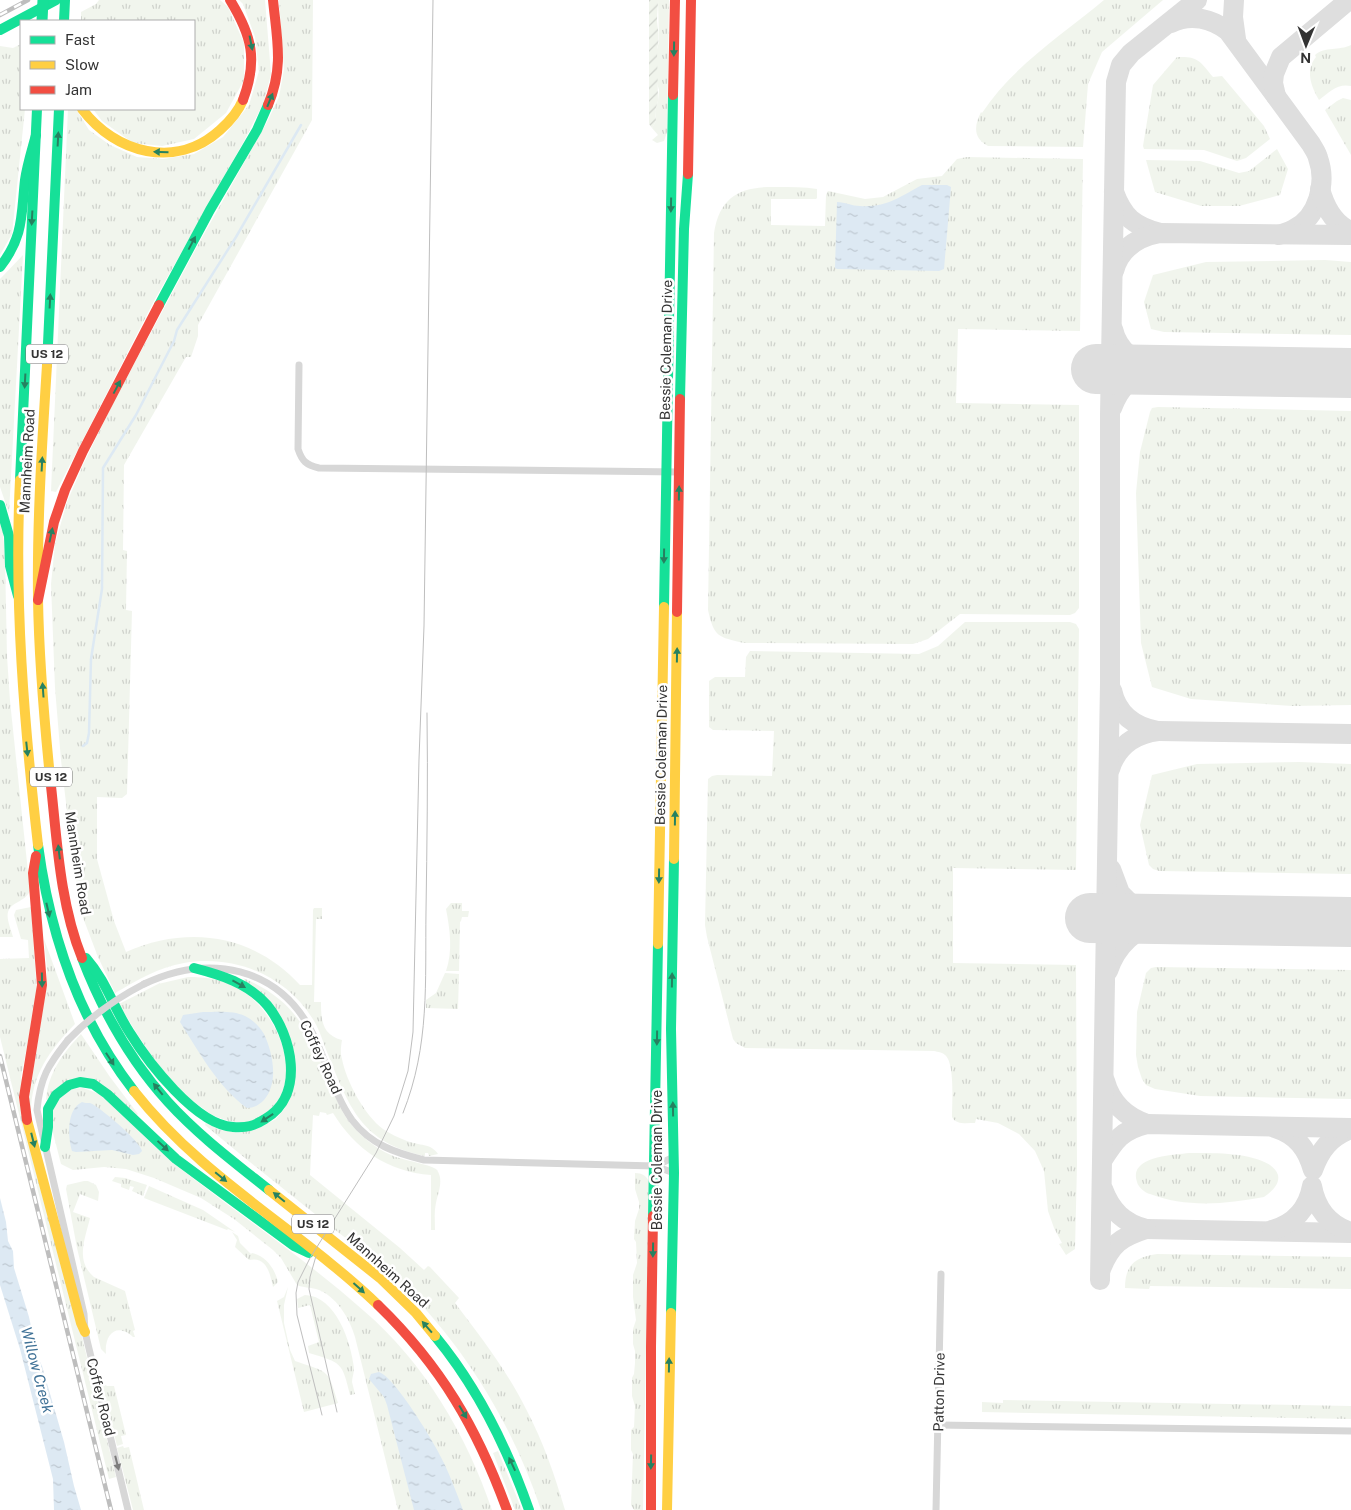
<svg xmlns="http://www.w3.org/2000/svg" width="1351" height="1510" font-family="'Public Sans',sans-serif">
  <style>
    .grass { fill: url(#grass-tufts) }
    .garden { fill: url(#garden-furrows) }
    .water { fill: url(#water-ripples) }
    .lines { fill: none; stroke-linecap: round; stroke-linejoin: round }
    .stream { stroke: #dde9f3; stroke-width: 2.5 }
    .taxiway { stroke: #dedede; stroke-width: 20 }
    .runway { stroke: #dedede; stroke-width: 50 }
    .street { stroke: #d7d7d7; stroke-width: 7 }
    .fast { stroke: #16e098; stroke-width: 10 }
    .slow { stroke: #ffcf43; stroke-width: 10 }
    .jam { stroke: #f24e42; stroke-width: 10 }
    .tram { stroke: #bebebe; stroke-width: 1 }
    .rail-casing { stroke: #bebebe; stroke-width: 4.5 }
    .rail { stroke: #fff; stroke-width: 2.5; stroke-dasharray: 8; stroke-linecap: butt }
    .street-bridge { stroke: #d7d7d7; stroke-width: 7 }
    .fast-bridge { stroke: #16e098; stroke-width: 11 }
    .oneway { fill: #268160 }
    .oneway2 { fill: #7d7d7d }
    .labels { text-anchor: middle; stroke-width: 5; stroke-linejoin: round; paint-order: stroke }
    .shield { fill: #fff; stroke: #707070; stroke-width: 1 }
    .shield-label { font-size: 12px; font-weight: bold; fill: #333 }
    .street-label { font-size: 14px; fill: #333; stroke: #fff }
    .water-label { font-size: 15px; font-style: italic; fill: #3f7196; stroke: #fff }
  </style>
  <defs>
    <pattern id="grass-tufts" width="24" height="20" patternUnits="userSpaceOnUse" patternTransform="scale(1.25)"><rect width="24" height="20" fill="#f1f5ed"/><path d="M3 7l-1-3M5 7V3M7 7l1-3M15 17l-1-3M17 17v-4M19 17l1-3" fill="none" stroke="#cfd2cc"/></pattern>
    <pattern id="garden-furrows" width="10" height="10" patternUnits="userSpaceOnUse" patternTransform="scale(1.25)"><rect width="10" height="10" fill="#f1f5ed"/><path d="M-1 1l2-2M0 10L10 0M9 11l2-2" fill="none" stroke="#cfd2cc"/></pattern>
    <pattern id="water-ripples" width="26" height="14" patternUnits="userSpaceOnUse" patternTransform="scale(1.25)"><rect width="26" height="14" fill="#dde9f3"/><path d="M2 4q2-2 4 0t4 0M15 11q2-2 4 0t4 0" fill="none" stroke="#bec8d1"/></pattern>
  </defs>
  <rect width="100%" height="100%" fill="#fff"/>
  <!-- grass -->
  <g class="grass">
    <polygon points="99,0 220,0 228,7 244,43 244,80 226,113 194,139 162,146 133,143 102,121 93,109 194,109 194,21 81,21 81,12 96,4"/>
    <polygon points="239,0 265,0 271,74 264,102 244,141 154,301 56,492 51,491 68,109 76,109 89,130 110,145 137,157 163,159 194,154 223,137 249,105 259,71 255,37 243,4"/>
    <path d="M279 0H313L312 120 198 325V336L191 357H186L124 465 123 550 127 551 126 610 132 611 127 794 122 798 97 797V859L114 921 126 952C188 925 253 934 300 985H312L313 910 314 908H322V919H316L314 1002H321C321 1020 322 1035 342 1040 341 1046 340 1053 342 1059 346 1081 365 1116 383 1129 390 1134 399 1138 407 1141 419 1146 431 1143 438 1154L429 1156 428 1153H425V1156C361 1143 349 1107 327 1052 323 1042 320 1031 314 1021 287 976 235 954 184 963 159 967 136 981 115 993L98 957 82 915 73 863 61 760 55 688 51 584 55 544 67 502 83 465 111 407 199 243 267 122 279 97 284 69Z"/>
    <polygon points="658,0 669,0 667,132 664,141 657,143 652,140 658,135 652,128 656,121 655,111 658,101 659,90 657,83 657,49 659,42"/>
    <path d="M1104 0H1163L1102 52 1088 84 1083 147 988 146C973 138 974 126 981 112L982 113C1013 66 1062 35 1104 0Z"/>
    <polygon points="21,44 21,109 25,109 12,234 0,255 0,46 13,48"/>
    <path d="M1351 45V86C1338 83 1329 92 1319 100 1311 86 1305 70 1316 57L1315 55C1325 46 1339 51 1351 45Z"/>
    <path d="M1177 57C1198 56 1200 61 1213 77L1222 76 1264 126 1270 139 1246 158 1237 161 1204 150 1144 149 1143 146 1153 85Z"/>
    <polygon points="1343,98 1351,100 1351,155 1325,110 1337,101"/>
    <polygon points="1277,149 1288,169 1280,195 1239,206 1201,206 1155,192 1146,160 1200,161 1239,173 1249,171"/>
    <path d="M967 157 1083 159 1080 331 958 329 956 403 1079 405V608L1075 613 1070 615 960 614 928 639 913 644 744 643C718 637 714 637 708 610L714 233C720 195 742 186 778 187 791 187 804 187 817 189V198L816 199H771V225L825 226 826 195 828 191 865 199 883 197 917 179 942 176 957 159Z"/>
    <polygon points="23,255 9,513 0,487 0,279"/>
    <polygon points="1325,260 1351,262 1351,335 1164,332 1151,329 1144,302 1153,275 1206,262"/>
    <polygon points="1158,407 1351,411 1351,705 1292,706 1191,699 1152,687 1141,643 1136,493 1140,452 1150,412 1152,408"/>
    <path d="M0 523 3 533 5 558 7 656 10 701 30 891C27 897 23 899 18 902 1 910 9 922 13 937H0Z"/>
    <path d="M965 622H1070L1076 624 1079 629 1076 870 953 868V963L1076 965 1077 1165 1075 1249 1066 1255 1059 1244 1062 1243 1054 1228 1048 1211 1044 1171 1035 1151 1019 1134 998 1123 976 1119 975 1123C966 1123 956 1125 952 1117 952 1103 955 1063 945 1055 942 1052 938 1052 934 1051L745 1048 736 1043 733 1039 707 937 705 925 708 779 712 776 717 775 772 776 774 731 713 730 709 727V681L715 677H745L746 657 750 651 919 654 938 646Z"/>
    <polygon points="1299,762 1351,764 1351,874 1159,871 1153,869 1149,865 1140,825 1152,775 1197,764"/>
    <path d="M451 903H462V911H469L468 917H462L461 921 460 922 459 971H446C453 951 450 930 446 909Z"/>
    <polygon points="31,907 37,994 21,1077 73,1300 116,1477 109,1479 0,1037 0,959 29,958 28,940 21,939 14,915 16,910"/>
    <path d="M44 939 75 1024C50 1050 31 1075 31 1113L28 1105 47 983V969Z"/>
    <polygon points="1156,967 1351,970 1351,1099 1200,1096 1155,1089 1146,1085 1142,1079 1138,1067 1136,1055 1137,1012 1146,973 1151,968"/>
    <polygon points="445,973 459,974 458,1009 426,1008 426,1000 436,993"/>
    <path d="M188 977C205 977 221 979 236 987 277 1008 311 1084 263 1115 248 1125 234 1124 217 1117 211 1115 206 1110 201 1107 165 1081 141 1041 119 1004L158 984Z"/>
    <path d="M243 978C294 999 308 1030 328 1078 334 1093 340 1110 350 1123 361 1136 375 1148 391 1155 401 1160 434 1165 437 1170 444 1180 438 1193 436 1203 434 1212 435 1221 435 1230H431V1175C388 1172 355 1149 333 1113L327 1115 326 1113 320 1112 319 1116 313 1115 310 1175 400 1248 424 1270 428 1266 430 1267 459 1298 455 1303C481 1337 507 1371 526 1409 543 1441 555 1476 565 1510H541C512 1422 461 1340 393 1276 371 1257 348 1240 325 1222 285 1190 244 1158 205 1125L206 1122 218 1129 238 1133 257 1129 276 1119 285 1108 292 1042Z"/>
    <path d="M81 1034 110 1077 138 1114 136 1116 90 1079 46 1100C48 1073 63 1053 81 1034Z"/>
    <path d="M83 1088 100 1094C130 1121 158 1152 190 1176 248 1221 309 1262 364 1311 424 1362 467 1436 492 1510H398L355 1337C350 1319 336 1295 316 1289 310 1287 303 1288 297 1285L281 1258 273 1250 234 1219 201 1198 154 1178 126 1169 104 1167 73 1170 61 1164 51 1125V1115L58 1100 72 1089Z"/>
    <path d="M1189 1153C1209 1153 1270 1151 1278 1175 1280 1185 1271 1192 1264 1197 1226 1204 1186 1208 1150 1194 1145 1193 1138 1187 1137 1182 1128 1156 1174 1155 1189 1153Z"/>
    <path d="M635 1173C642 1173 647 1176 649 1182L643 1510H634L631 1505 633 1454 631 1450V1430L634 1427 635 1406 632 1396V1378L634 1374 635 1363V1351L633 1344V1329L636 1320 633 1297V1275L637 1263 636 1242 634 1239 635 1221 639 1209V1202L635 1189Z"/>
    <polygon points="115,1177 125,1178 147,1185 143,1196 132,1191 134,1187 130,1186 129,1190 121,1187 121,1184 112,1181"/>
    <path d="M84 1181H88L96 1185 99 1192 98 1201 80 1194 73 1212 90 1218C85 1239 75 1261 94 1277L125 1291 135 1330 133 1331 135 1337H133C117 1322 104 1334 106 1354L101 1349 77 1248 66 1189 67 1185Z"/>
    <polygon points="149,1186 203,1210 235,1232 228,1229 227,1230 144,1198"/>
    <path d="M232 1232 238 1236 240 1243 251 1254 252 1253C266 1256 275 1269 278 1282L273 1287C270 1274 267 1256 249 1260L235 1247 237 1240Z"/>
    <path d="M1157 1254 1351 1257V1289L1150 1286 1149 1289 1125 1288C1125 1265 1135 1257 1157 1254Z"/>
    <path d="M288 1287 284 1305V1323L290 1350 295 1361C329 1373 328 1368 338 1403L304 1412 277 1301 284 1297Z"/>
    <path d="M305 1295C336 1296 351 1342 354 1368 354 1373 352 1378 352 1382 353 1386 354 1390 355 1394L350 1395C342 1362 342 1363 309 1353L308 1346 319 1342 310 1305 298 1308 297 1299Z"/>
    <polygon points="101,1382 107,1386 114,1386 126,1435 121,1436 123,1444 117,1446"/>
    <polygon points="1003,1400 1351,1406 1351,1419 982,1412 982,1402 1003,1403"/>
    <polygon points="123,1446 124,1448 129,1447 144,1510 133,1510 117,1448"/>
    <polygon points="498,1451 522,1510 515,1510 493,1453"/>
  </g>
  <!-- garden -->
  <path class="garden" d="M649 0H658C658 7 657 14 657 21 658 31 660 39 657 49L658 101 655 111 656 121 652 128 649 124Z"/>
  <!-- water -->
  <g class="water">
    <path d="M922 185H947L951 187 944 269 939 271 837 269 835 268 837 202C845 202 852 206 860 206 885 208 900 197 922 185Z"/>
    <path d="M203 1012C216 1012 233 1010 245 1016 252 1019 260 1027 264 1034 273 1053 279 1083 264 1100 259 1105 254 1108 247 1108 218 1087 199 1052 180 1022L183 1015Z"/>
    <path d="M82 1102C84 1103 87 1103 90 1103 100 1107 140 1141 142 1151L139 1154 133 1155 112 1150 76 1152 72 1151C68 1137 66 1110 82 1102Z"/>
    <polygon points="0,1198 6,1222 8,1241 13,1251 14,1268 29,1317 38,1358 42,1366 64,1442 74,1486 81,1510 54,1510 53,1479 20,1349 0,1285"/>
    <path d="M379 1372C395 1377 436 1445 444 1463 451 1478 457 1494 463 1510H414L387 1405 384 1397 369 1379 371 1374Z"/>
  </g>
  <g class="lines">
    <!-- stream -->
    <polyline class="stream" points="83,746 87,743 89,733 91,659 102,589 103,468 136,415 174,341 177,330 236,237 301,125"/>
    <!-- taxiway -->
    <g class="taxiway">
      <polyline points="1234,0 1233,17 1236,39"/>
      <path d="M1171 23C1191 13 1212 19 1228 31L1311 144C1313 148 1317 153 1318 158 1327 183 1318 217 1294 229 1289 232 1284 233 1279 235"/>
      <polyline points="1276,96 1273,83 1274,74 1281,57 1349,0"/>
      <path d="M1320 189C1325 207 1333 224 1351 231"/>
      <path d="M1114 192C1123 217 1134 226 1160 233"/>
      <path d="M1114 271C1120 248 1138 237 1160 233L1351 235"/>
      <path d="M1113 329C1118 351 1135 362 1155 370"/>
      <path d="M1112 408C1121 385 1131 377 1155 370"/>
      <polyline points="1158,731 1351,734"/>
      <path d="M1110 769C1117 746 1135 734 1158 731 1135 727 1117 714 1112 690"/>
      <path d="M1108 971C1117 943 1135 931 1161 919L1136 909 1120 893 1111 869"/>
      <path d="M1105 1081C1111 1103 1126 1117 1147 1124"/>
      <path d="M1275 1128C1297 1135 1307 1149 1313 1170 1320 1150 1330 1137 1351 1129"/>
      <path d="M1102 1161C1115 1140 1122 1130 1147 1124L1351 1128"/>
      <polyline points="1146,1229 1351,1233"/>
      <path d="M1272 1230C1294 1224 1308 1208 1312 1186 1316 1208 1329 1225 1351 1232"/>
      <path d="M1101 1269C1111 1244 1121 1237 1146 1229 1124 1223 1111 1211 1103 1189"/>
      <polyline points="1100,1280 1110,683 1110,415 1116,82 1121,65 1131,53 1197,0"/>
    </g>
    <!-- runway -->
    <g class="runway">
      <polyline points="1096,369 1351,373"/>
      <polyline points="1090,918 1351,922"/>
    </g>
    <!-- street -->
    <g class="street">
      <path d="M299 365 298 449C302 461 306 465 319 468L680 472"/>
      <path d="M144 984C209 953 279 966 313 1034 327 1062 334 1095 352 1120 371 1145 396 1153 424 1160L655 1166 674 1173"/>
      <path d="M68 1040C48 1065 40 1078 37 1110L84 1314 85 1332 128 1510"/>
      <polyline points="655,1166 674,1157"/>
      <polyline points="938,1425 1351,1431"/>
      <polyline points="936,1510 941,1274"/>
    </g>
    <!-- fast -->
    <g class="fast">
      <polyline points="64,21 65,0"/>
      <polyline points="0,30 56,0"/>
      <path d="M0 267C24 236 21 216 25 180 27 165 32 150 36 135"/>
      <polyline points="159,305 210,210 257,130 268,105"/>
      <polyline points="47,365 59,109"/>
      <polyline points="680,399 684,229 688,174"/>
      <polyline points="20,480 37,109"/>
      <polyline points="0,505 9,536 10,566 18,596"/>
      <polyline points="664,607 673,95"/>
      <path d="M38 845C50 935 78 1019 134 1091"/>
      <path d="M82 958C102 1010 130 1060 168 1102 198 1135 234 1162 269 1190"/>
      <path d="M86 958C107 982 113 1007 130 1033 148 1062 196 1125 233 1127 247 1128 254 1126 265 1119 306 1095 292 1035 267 1005 248 983 221 975 194 968"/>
      <polyline points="45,1147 48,1127 48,1109 56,1095 69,1085 80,1082 93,1084 107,1094 176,1159 294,1246 309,1253"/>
      <polyline points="653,1216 658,944"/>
      <polyline points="671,1313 674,1173 671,1029 674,859"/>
      <path d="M435 1336C478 1388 507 1447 529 1510"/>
    </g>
    <!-- slow -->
    <g class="slow">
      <path d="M82 109C115 153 176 170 220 130 229 122 238 112 243 100"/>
      <path d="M47 365C42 443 37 521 38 599 39 658 44 718 50 777"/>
      <path d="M20 480C14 602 24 723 38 845"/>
      <polyline points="674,859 677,612"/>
      <polyline points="658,944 664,607"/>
      <path d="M134 1091C202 1178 300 1230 378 1305"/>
      <polyline points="27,1120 81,1323 85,1332"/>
      <polyline points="269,1190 380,1278 416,1313 435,1336"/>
      <polyline points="667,1510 671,1313"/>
    </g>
    <!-- jam -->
    <g class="jam">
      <path d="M230 0C252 36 258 60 243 100"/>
      <polyline points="673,95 675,0"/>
      <path d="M268 105C284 67 277 40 273 0"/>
      <polyline points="688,174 691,0"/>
      <polyline points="38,600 54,522 65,490 83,451 159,305"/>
      <polyline points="677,612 680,399"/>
      <path d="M50 777C57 837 59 901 82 958"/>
      <polyline points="27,1120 24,1097 42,985 33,873 36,856"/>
      <path d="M378 1305C441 1366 477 1428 507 1510"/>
      <polyline points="651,1510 651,1347 653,1216"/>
    </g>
    <!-- tram -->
    <g class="tram">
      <path d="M403 1113C430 1045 425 982 426 911 427 845 428 779 427 713"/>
      <polyline points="316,1256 310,1277 309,1289 337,1412"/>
      <polyline points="322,1415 297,1315 296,1293 298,1282 310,1258 376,1153 394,1116 408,1071 413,1032 419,759 424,626 433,0"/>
    </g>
    <!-- rail casing -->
    <g class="rail-casing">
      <g id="rail">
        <polyline points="0,15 28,0"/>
        <polyline points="0,1056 111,1510"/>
      </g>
    </g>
    <!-- rail -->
    <use href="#rail" class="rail"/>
    <!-- street-bridge -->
    <path class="street-bridge" d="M68 1040C90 1017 115 999 144 984"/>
    <!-- fast-bridge -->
    <polyline class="fast-bridge" points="42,21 43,0"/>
  </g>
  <!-- one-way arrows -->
  <defs><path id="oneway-solid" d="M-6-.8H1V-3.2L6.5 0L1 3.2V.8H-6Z" transform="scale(1.25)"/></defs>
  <g class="oneway">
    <use href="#oneway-solid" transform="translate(251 43) rotate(79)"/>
    <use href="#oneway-solid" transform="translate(674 49) rotate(91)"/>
    <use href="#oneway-solid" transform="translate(270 100) rotate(-68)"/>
    <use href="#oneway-solid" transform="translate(58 139) rotate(-87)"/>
    <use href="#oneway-solid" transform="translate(161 152) rotate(-178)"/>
    <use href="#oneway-solid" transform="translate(671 205) rotate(91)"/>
    <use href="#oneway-solid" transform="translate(32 218) rotate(93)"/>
    <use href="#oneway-solid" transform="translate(192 243) rotate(-62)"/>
    <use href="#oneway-solid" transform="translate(50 301) rotate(-87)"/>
    <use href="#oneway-solid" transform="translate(25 381) rotate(93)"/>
    <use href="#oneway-solid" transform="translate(117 387) rotate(-62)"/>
    <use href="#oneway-solid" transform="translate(42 464) rotate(-87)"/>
    <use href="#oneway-solid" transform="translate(679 493) rotate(-89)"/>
    <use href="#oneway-solid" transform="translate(51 535) rotate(-78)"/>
    <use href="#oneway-solid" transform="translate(664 556) rotate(91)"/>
    <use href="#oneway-solid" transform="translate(677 655) rotate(-89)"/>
    <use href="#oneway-solid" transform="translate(43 690) rotate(-94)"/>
    <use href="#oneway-solid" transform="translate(27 749) rotate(84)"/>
    <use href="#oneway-solid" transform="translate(675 818) rotate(-89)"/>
    <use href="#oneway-solid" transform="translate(59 852) rotate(-97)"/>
    <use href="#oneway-solid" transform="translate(659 876) rotate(91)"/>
    <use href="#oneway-solid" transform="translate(48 910) rotate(77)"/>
    <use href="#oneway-solid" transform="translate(42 980) rotate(89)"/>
    <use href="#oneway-solid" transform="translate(672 980) rotate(-89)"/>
    <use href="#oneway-solid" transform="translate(239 984) rotate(29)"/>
    <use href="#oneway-solid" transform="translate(657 1038) rotate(91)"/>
    <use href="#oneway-solid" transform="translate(110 1059) rotate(57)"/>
    <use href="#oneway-solid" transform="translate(158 1089) rotate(-129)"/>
    <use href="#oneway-solid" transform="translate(673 1109) rotate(-91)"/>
    <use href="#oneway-solid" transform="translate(267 1118) rotate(146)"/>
    <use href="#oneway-solid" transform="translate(33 1140) rotate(76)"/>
    <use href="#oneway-solid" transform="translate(163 1146) rotate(43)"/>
    <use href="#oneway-solid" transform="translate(221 1177) rotate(39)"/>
    <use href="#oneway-solid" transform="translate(279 1197) rotate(-141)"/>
    <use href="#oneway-solid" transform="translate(653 1250) rotate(91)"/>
    <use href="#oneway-solid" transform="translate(359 1288) rotate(42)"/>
    <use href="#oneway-solid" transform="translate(427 1327) rotate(-131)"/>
    <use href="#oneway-solid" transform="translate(669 1365) rotate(-89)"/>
    <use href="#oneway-solid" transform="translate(463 1412) rotate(59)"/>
    <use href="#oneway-solid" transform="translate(651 1462) rotate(91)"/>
    <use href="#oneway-solid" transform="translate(512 1464) rotate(-115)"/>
  </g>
  <use class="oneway2" href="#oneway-solid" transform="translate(117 1463) rotate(76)"/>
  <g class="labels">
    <!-- shield labels -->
    <g class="shield">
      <rect x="26" y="344.5" width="42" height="19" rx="4"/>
      <rect x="30" y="767.5" width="42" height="19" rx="4"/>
      <rect x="292" y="1214.5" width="42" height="19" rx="4"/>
    </g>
    <g class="shield-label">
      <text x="47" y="358">US 12</text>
      <text x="51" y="781">US 12</text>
      <text x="313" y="1228">US 12</text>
    </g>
    <!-- street labels -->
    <g class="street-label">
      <text transform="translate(666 350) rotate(-89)" y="5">Bessie Coleman Drive</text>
      <text transform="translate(27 461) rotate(-87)" y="5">Mannheim Road</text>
      <text transform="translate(661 755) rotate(-89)" y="5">Bessie Coleman Drive</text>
      <text transform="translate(78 863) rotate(81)" y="5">Mannheim Road</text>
      <text transform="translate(321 1057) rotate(65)" y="5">Coffey Road</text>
      <text transform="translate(657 1160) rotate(-90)" y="5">Bessie Coleman Drive</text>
      <text transform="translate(388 1270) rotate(42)" y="5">Mannheim Road</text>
      <text transform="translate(939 1392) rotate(-89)" y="5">Patton Drive</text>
      <text transform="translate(101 1397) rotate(76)" y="5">Coffey Road</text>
    </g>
    <!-- water labels -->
    <g class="water-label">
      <text transform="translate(37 1370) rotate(75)" y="5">Willow Creek</text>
    </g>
  </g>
  <!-- legend -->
  <rect x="20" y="20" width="175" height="90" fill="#ffffff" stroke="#adadad"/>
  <rect x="30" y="36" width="25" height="8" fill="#16e098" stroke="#adadad"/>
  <text x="65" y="45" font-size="15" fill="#333333">Fast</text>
  <rect x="30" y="61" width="25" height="8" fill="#ffcf43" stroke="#adadad"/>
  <text x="65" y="70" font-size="15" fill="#333333">Slow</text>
  <rect x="30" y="86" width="25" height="8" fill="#f24e42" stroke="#adadad"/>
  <text x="65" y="95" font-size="15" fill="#333333">Jam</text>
  <!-- north arrow -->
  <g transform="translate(1306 45) rotate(181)" stroke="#ffffff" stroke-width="4" paint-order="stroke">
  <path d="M0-4L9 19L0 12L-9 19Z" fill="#333333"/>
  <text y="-8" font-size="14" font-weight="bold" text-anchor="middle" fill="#333333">N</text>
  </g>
</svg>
